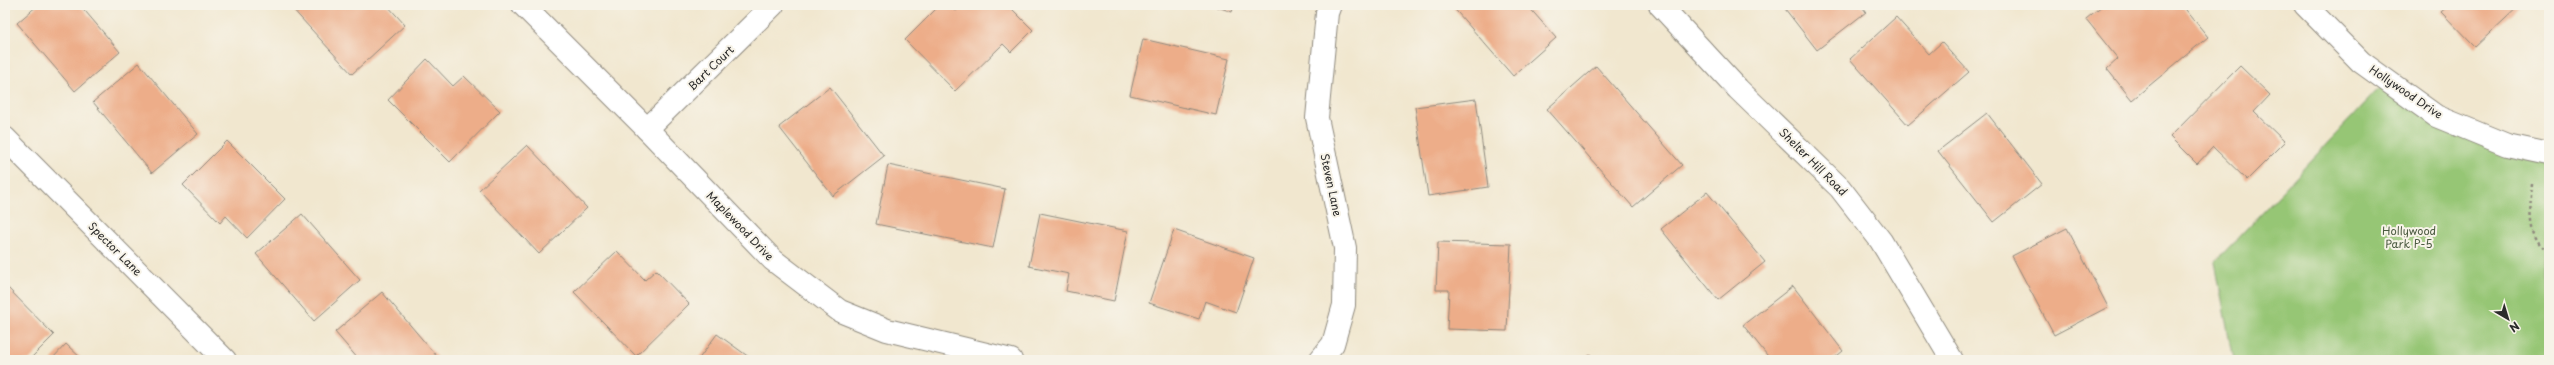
<svg xmlns="http://www.w3.org/2000/svg" width="2554" height="365" font-family="'Playpen Sans',sans-serif">
  <style>
    .green { fill: #96c675; stroke: #607850 }
    .building { fill: #edad89 }
    .lines { fill: none; stroke-linecap: round; stroke-linejoin: round }
    .minor-casing { stroke: #8e897d; stroke-width: 24 }
    .path { stroke: #8e897d; stroke-width: 2.5; stroke-dasharray: 3 3; stroke-linecap: butt }
    .minor { stroke: #fff; stroke-width: 22 }
    .labels { text-anchor: middle; stroke-width: 4; stroke-linejoin: round; paint-order: stroke }
    .street-label { font-size: 11px; fill: #2b2b2b; stroke: #f7f3e8 }
    .park-label { font-size: 11px; fill: #4b5a41; stroke: #f7f3e8 }
  </style>
  <rect width="100%" height="100%" fill="#f7f3e8"/>
  <filter id="ink" filterUnits="userSpaceOnUse"><feTurbulence type="fractalNoise" baseFrequency=".025" numOctaves="2"/><feDisplacementMap in="SourceGraphic" scale="8" xChannelSelector="R" yChannelSelector="G"/><feConvolveMatrix kernelMatrix="1 2 1 2 8 2 1 2 1" color-interpolation-filters="sRGB"/></filter>
  <filter id="wash" filterUnits="userSpaceOnUse"><feTurbulence type="fractalNoise" baseFrequency=".012" numOctaves="4" result="noise"/><feDisplacementMap in="SourceGraphic" scale="16" xChannelSelector="R" yChannelSelector="G"/><feGaussianBlur stdDeviation="0.9" result="paint"/><feColorMatrix in="noise" values="0 0 0 0 0 0 0 0 0 0 0 0 0 0 0 0 0 1.4 0 .05"/><feComposite in="paint" operator="in"/></filter>
  <g filter="url(#wash)">
    <rect width="100%" height="100%" fill="#f1e7cf"/>
    <!-- green -->
    <polygon class="green" points="2387,80 2436,116 2549,153 2549,360 2233,360 2215,262"/>
    <g id="blocks">
      <!-- building -->
      <g class="building">
        <polygon points="38,5 80,5 120,52 75,91 17,23"/>
        <polygon points="292,5 387,5 405,25 352,74 290,6"/>
        <polygon points="940,5 949,5 956,11 962,5 1008,5 1033,30 1011,52 1003,44 955,91 905,40"/>
        <polygon points="1212,5 1234,5 1232,12"/>
        <polygon points="1451,5 1527,5 1556,38 1513,76"/>
        <polygon points="1782,5 1861,5 1866,12 1817,50"/>
        <polygon points="2103,5 2156,5 2158,8 2161,5 2182,5 2208,37 2132,100 2107,69 2118,59 2086,19"/>
        <polygon points="2449,5 2520,5 2475,47 2441,12"/>
        <polygon points="1896,17 1929,54 1942,42 1969,72 1908,125 1850,59"/>
        <polygon points="1143,39 1229,59 1216,115 1130,95"/>
        <polygon points="427,59 453,86 464,76 500,111 450,162 388,100"/>
        <polygon points="139,63 198,134 152,173 93,102"/>
        <polygon points="1596,66 1682,165 1633,207 1547,109"/>
        <polygon points="2240,66 2270,95 2254,112 2285,142 2247,180 2213,147 2197,164 2170,137"/>
        <polygon points="830,87 884,156 833,196 779,127"/>
        <polygon points="1476,99 1488,187 1428,196 1415,107"/>
        <polygon points="1987,113 2042,184 1994,222 1938,151"/>
        <polygon points="227,141 285,199 247,238 226,216 220,223 183,185"/>
        <polygon points="527,145 587,208 539,254 479,190"/>
        <polygon points="888,165 1005,189 993,248 876,224"/>
        <polygon points="1707,192 1765,262 1718,300 1661,229"/>
        <polygon points="1040,213 1128,231 1114,301 1066,291 1069,274 1029,266"/>
        <polygon points="302,214 360,280 314,321 256,254"/>
        <polygon points="2067,228 2108,307 2054,335 2012,256"/>
        <polygon points="1174,230 1254,258 1236,312 1205,301 1199,319 1149,303"/>
        <polygon points="1438,242 1511,244 1507,331 1447,329 1449,290 1436,290"/>
        <polygon points="617,251 645,280 656,270 689,304 636,356 574,292"/>
        <polygon points="5,285 54,335 29,360 5,360"/>
        <polygon points="1793,286 1843,351 1832,360 1771,360 1743,325"/>
        <polygon points="382,292 439,359 438,360 359,360 335,332"/>
        <polygon points="717,334 753,360 698,360"/>
        <polygon points="66,344 83,360 51,360"/>
        <polygon points="1590,354 1595,360 1582,360"/>
      </g>
    </g>
  </g>
  <g filter="url(#ink)">
    <use href="#blocks" fill-opacity="0" stroke="#8e897d" stroke-width="1"/>
    <g class="lines">
      <!-- minor casing -->
      <g class="minor-casing">
        <g id="minor">
          <polyline points="523,5 647,129 773,260 840,311 887,330 1011,360"/>
          <polyline points="1660,5 1738,89 1840,188 1881,241 1952,360"/>
          <polyline points="2305,5 2361,62 2436,116 2507,145 2549,154"/>
          <polyline points="647,129 773,5"/>
          <polyline points="5,138 225,360"/>
          <polyline points="1320,360 1333,344 1344,305 1345,248 1317,118 1327,13 1330,5"/>
        </g>
      </g>
      <!-- path -->
      <path class="path" d="M2532 183C2530 209 2526 236 2549 253"/>
      <!-- minor -->
      <use href="#minor" class="minor"/>
    </g>
  </g>
  <g class="labels">
    <!-- street labels -->
    <g class="street-label">
      <text transform="translate(711 68) rotate(-44)" y="4">Bart Court</text>
      <text transform="translate(2406 92) rotate(34)" y="4">Hollywood Drive</text>
      <text transform="translate(1813 162) rotate(45)" y="4">Shelter Hill Road</text>
      <text transform="translate(1331 185) rotate(78)" y="4">Steven Lane</text>
      <text transform="translate(740 226) rotate(46)" y="4">Maplewood Drive</text>
      <text transform="translate(115 249) rotate(45)" y="4">Spector Lane</text>
    </g>
    <!-- park labels -->
    <g class="park-label">
      <text x="2409" y="235">Hollywood<tspan x="2409" dy="13">Park P-5</tspan></text>
    </g>
  </g>
  <!-- margin -->
  <rect width="2554" height="365" fill="none" stroke="#f7f3e8" stroke-width="20"/>
  <!-- north arrow -->
  <g transform="translate(2508 319) rotate(142)" stroke="#f7f3e8" stroke-width="3" paint-order="stroke">
  <path d="M0-3L7 15L0 10L-7 15Z" fill="#2b2b2b"/>
  <text y="-6" font-size="11" font-weight="bold" text-anchor="middle" fill="#2b2b2b">N</text>
  </g>
</svg>
